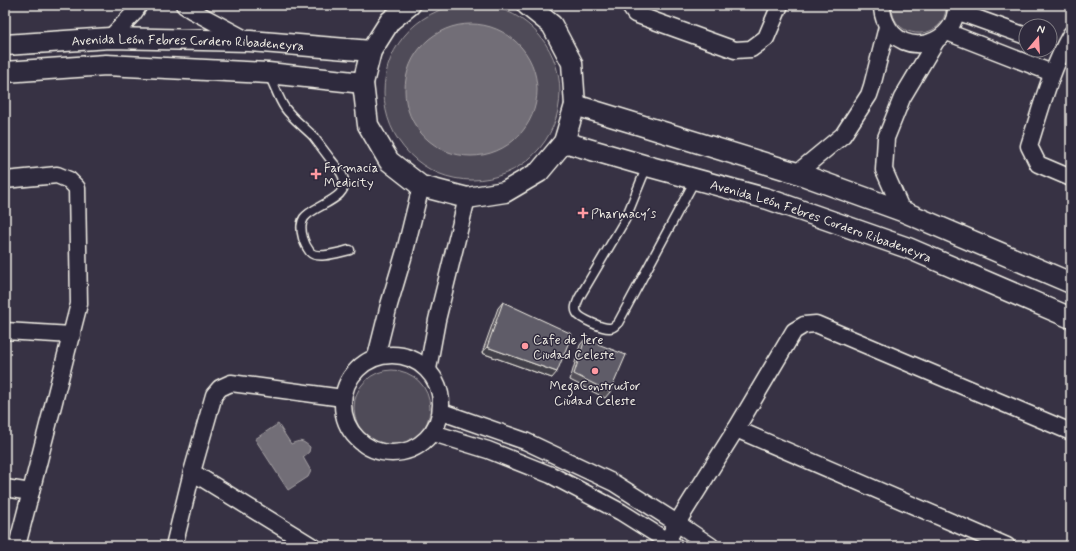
<svg xmlns="http://www.w3.org/2000/svg" width="1076" height="551" font-family="Mynerve,sans-serif">
  <style>
    .green { fill: #504b59; stroke: #a29ea0 }
    .water { fill: #726e77; stroke: #a6a2a4 }
    .lines { fill: none; stroke-linecap: round; stroke-linejoin: round }
    .service-casing { stroke: #f4f1e8; stroke-width: 11 }
    .minor-casing { stroke: #f4f1e8; stroke-width: 19 }
    .tertiary-casing { stroke: #f4f1e8; stroke-width: 23 }
    .service { stroke: #2f2a3d; stroke-width: 8 }
    .minor { stroke: #2f2a3d; stroke-width: 16 }
    .tertiary { stroke: #2f2a3d; stroke-width: 20 }
    .wall { fill: #524f59; stroke: #f4f1e8 }
    .shaded-wall { fill: #424048; stroke: #f4f1e8 }
    .building { fill: #5f5c67; stroke: #f4f1e8 }
    .poi-dot { fill: #ff9aa2; stroke: #2f2a3d; stroke-width: 1.5 }
    .labels { text-anchor: middle; stroke-width: 3; stroke-linejoin: round; paint-order: stroke }
    .street-label { font-size: 13px; fill: #f4f1e8; stroke: #2f2a3d }
    .poi-label { font-size: 13px; fill: #f4f1e8; stroke: #2f2a3d; text-anchor: start }
  </style>
  <rect width="100%" height="100%" fill="#373244"/>
  <filter id="ink" filterUnits="userSpaceOnUse"><feTurbulence type="fractalNoise" baseFrequency=".025" numOctaves="2"/><feDisplacementMap in="SourceGraphic" scale="8" xChannelSelector="R" yChannelSelector="G"/><feConvolveMatrix kernelMatrix="1 2 1 2 8 2 1 2 1" color-interpolation-filters="sRGB"/></filter>
  <g filter="url(#ink)">
    <!-- green -->
    <g class="green">
      <circle cx="472" cy="92" r="88"/>
      <path d="M892 5H946C947 43 890 42 892 5Z"/>
      <circle cx="392" cy="408" r="38"/>
    </g>
    <!-- water -->
    <g class="water">
      <circle cx="471" cy="90" r="66"/>
      <path d="M278 424 291 444C300 440 302 440 310 447L309 452 303 457 311 471 308 477 288 490 255 439Z"/>
    </g>
    <g class="lines">
      <!-- service casing -->
      <g class="service-casing">
        <g id="service">
          <path d="M269 75C274 84 279 100 285 108 292 118 304 127 313 136 319 144 325 152 331 160 335 165 341 171 343 177 352 199 313 205 304 218 300 224 301 231 303 238 304 242 307 248 310 252 317 260 340 252 350 250"/>
          <path d="M647 166 625 220 579 298C577 303 574 308 577 313 580 319 604 329 610 328 614 328 615 325 618 323L695 180"/>
        </g>
      </g>
      <!-- minor casing -->
      <g class="minor-casing">
        <g id="minor">
          <polyline points="184,5 193,11 249,41"/>
          <polyline points="629,5 635,14 735,50 751,49 766,38 780,5"/>
          <path d="M882 5C882 11 883 17 886 23 902 60 958 45 956 5"/>
          <polyline points="956,11 1026,36"/>
          <polyline points="947,32 1052,73"/>
          <path d="M1071 34C1051 69 1041 108 1029 146L1038 164 1071 178"/>
          <polyline points="110,38 133,14 139,5"/>
          <polyline points="797,173 843,135 869,95 872,86 887,27"/>
          <polyline points="5,180 57,175 69,180 77,188 79,304 17,546"/>
          <polyline points="902,211 884,170 886,138 902,98 936,41"/>
          <polyline points="5,331 72,335"/>
          <circle cx="392" cy="404" r="49"/>
          <polyline points="376,357 389,305 405,251 421,186"/>
          <polyline points="428,369 437,320 467,198"/>
          <polyline points="442,412 525,441 614,483 677,523 711,546"/>
          <polyline points="736,429 1007,546"/>
          <polyline points="433,433 488,450 551,475 621,512 675,546"/>
          <polyline points="192,472 312,546"/>
          <polyline points="5,488 31,492"/>
          <polyline points="667,541 677,523 736,429 794,331 804,325 816,324 1071,432"/>
          <polyline points="174,546 192,472 214,395 220,388 231,383 343,398"/>
        </g>
      </g>
      <!-- tertiary casing -->
      <g class="tertiary-casing">
        <g id="tertiary">
          <polyline points="410,5 390,21 371,51 363,83 368,125 389,161 421,186 467,198 505,192 539,172 564,142 575,105 572,63 552,25 527,5"/>
          <path id="s1" d="M5 45 110 38 250 41 371 51"/>
          <polyline points="5,72 106,65 268,73 363,83"/>
          <polyline points="575,105 797,173 902,211 1071,283"/>
          <path id="s2" d="M564 142 647 166 768 199 908 248 1071 318"/>
        </g>
      </g>
      <!-- service -->
      <use href="#service" class="service"/>
      <!-- minor -->
      <use href="#minor" class="minor"/>
      <!-- tertiary -->
      <use href="#tertiary" class="tertiary"/>
    </g>
    <!-- wall -->
    <g class="wall">
      <polygon points="503,302 552,378 482,353 498,308"/>
      <polygon points="585,339 610,392 605,398 570,380 580,345"/>
    </g>
    <!-- shaded-wall -->
    <polygon class="shaded-wall" points="487,347 557,372 552,378 482,353"/>
    <!-- building -->
    <g class="building">
      <polygon points="503,302 572,334 557,372 487,347"/>
      <polygon points="585,339 626,355 610,392 574,374"/>
    </g>
  </g>
  <!-- markers -->
  <g class="poi-dot">
    <path d="M314 168h4v4h4v4h-4v4h-4v-4h-4v-4h4z"/>
    <path d="M581 207h4v4h4v4h-4v4h-4v-4h-4v-4h4z"/>
    <circle cx="525" cy="346" r="4"/>
    <circle cx="595" cy="371" r="4"/>
  </g>
  <g class="labels">
    <!-- street labels -->
    <g class="street-label">
      <text dy="5" stroke="none"><textPath href="#s1" startOffset="183">Avenida León Febres Cordero Ribadeneyra</textPath></text>
      <text dy="5" stroke="none"><textPath href="#s2" startOffset="269">Avenida León Febres Cordero Ribadeneyra</textPath></text>
    </g>
    <!-- poi labels -->
    <g class="poi-label">
      <text x="324" y="172">Farmacia<tspan x="324" dy="15">Medicity</tspan></text>
      <text x="591" y="218">Pharmacy´s</text>
      <text x="533" y="344">Cafe de Tere<tspan x="533" dy="15">Ciudad Celeste</tspan></text>
      <text x="595" y="390" text-anchor="middle">MegaConstructor<tspan x="595" dy="15">Ciudad Celeste</tspan></text>
    </g>
  </g>
  <!-- margin -->
  <rect width="1076" height="551" fill="none" stroke="#2f2a3d" stroke-width="20"/>
  <rect x="10" y="10" width="1056" height="531" fill="none" stroke="#f4f1e8" stroke-width="1.5" filter="url(#ink)"/>
  <!-- north arrow -->
  <g transform="translate(1038 38) rotate(18)"><circle r="19" fill="#2f2a3d" stroke="#7e7a81"/>
  <path d="M0-3L7 15L0 10L-7 15Z" fill="#ff9aa2"/>
  <text y="-6" font-size="11" font-weight="bold" text-anchor="middle" fill="#f4f1e8">N</text>
  </g>
</svg>
